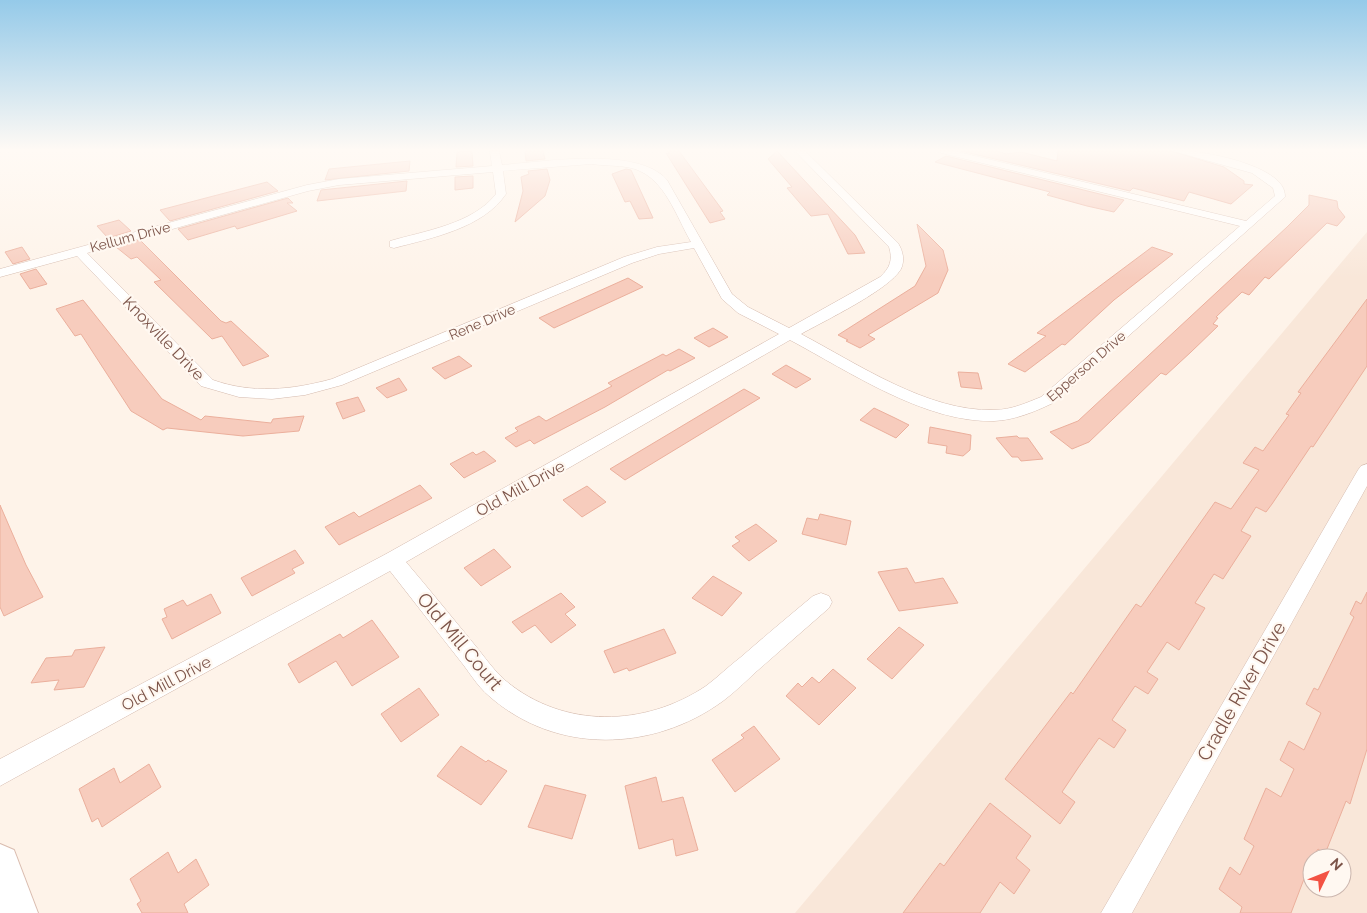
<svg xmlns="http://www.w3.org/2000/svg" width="1367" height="913" font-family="Raleway,sans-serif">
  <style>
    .residential { fill: #f9e7d9; fill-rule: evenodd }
    .building { fill: #f7ccbd; stroke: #ebaf9c }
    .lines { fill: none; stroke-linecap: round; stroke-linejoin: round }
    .street-casing { stroke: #d5bbaf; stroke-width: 1 }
    .secondary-casing { stroke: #dabcaf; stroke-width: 2 }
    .street { fill: #fff; fill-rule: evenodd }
    .secondary { fill: #fff; fill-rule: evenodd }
    .labels { text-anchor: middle; stroke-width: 4.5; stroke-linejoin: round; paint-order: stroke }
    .far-street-label { font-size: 14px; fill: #7c5449; stroke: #fff8f1 }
    .street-label { font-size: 16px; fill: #7c5449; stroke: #fff8f1 }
    .near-street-label { font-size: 19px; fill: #7c5449; stroke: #fff8f1 }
  </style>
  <rect width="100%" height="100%" fill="#fef3e9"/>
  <!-- residential -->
  <path class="residential" d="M1367 232V913H795ZM1312 858H1342V888H1312Z"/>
  <!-- building -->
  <g class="building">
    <polygon points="472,151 473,166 456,167 457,152"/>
    <polygon points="525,151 543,151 545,159 526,161"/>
    <polygon points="667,151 679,151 723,211 720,212 725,219 710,223 666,153 669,154"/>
    <polygon points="777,151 855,235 865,253 848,254 828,214 811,216 787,188 792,187 768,159"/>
    <polygon points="961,151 997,151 1006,154 1021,152 1057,161 1058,151 1171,151 1224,167 1244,181 1244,184 1253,185 1231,204 1189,192 1184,201 1133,188 1130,191"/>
    <polygon points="946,156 1124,200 1114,212 1087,206 1047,195 1050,192 935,162"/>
    <polygon points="410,161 409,171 325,180 329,169"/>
    <polygon points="547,169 550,180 545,196 515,222 523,191 521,177 529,174 528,171"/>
    <polygon points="626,169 631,170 653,218 639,219 630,201 625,202 612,174"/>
    <polygon points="473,176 473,188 455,190 455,177"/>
    <polygon points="407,181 406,191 317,201 321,190"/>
    <polygon points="267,182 278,191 170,221 160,210"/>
    <polygon points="1309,195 1337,201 1338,208 1345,217 1337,226 1327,223 1269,279 1265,277 1249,295 1242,292 1216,317 1218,318 1213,324 1218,326 1191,352 1166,375 1161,373 1089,442 1072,449 1050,432 1078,421 1287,227 1309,205"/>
    <polygon points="288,198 293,203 287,203 297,211 237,229 235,226 188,240 178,229"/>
    <polygon points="119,220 131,231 108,238 97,226"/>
    <polygon points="917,224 943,250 948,270 938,293 868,335 875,339 860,348 846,341 848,340 838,335 915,286 926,266"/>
    <polygon points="140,240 221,321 226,323 231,321 269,356 243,366 222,336 212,339 154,282 161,280 137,257 131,259 116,247"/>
    <polygon points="22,247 30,259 13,264 5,252"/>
    <polygon points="1152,247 1173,254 1114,300 1065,345 1062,344 1025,372 1008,364 1046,336 1037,333"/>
    <polygon points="36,269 47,284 30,289 20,274"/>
    <polygon points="628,278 643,287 554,328 539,318"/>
    <polygon points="1367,299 1367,366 1313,447 1311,446 1272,504 1266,512 1256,507 1241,531 1251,536 1223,579 1214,574 1195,603 1205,608 1179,650 1167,642 1147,672 1158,679 1148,694 1135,686 1112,720 1126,730 1114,748 1099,738 1078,768 1062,792 1075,802 1060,824 1005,779 1071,692 1073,694 1136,604 1141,607 1215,502 1231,509 1259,470 1243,463 1255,447 1263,451 1289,415 1286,414 1301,393 1298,392"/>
    <polygon points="83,300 162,399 201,420 205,416 271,423 273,419 304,416 299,431 243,436 167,428 163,430 148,421 131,411 81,334 75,336 56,309"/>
    <polygon points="713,328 728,337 709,347 694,338"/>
    <polygon points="679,349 695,358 670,371 668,370 605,407 534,444 530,440 516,447 505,438 518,431 515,428 539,416 546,421 612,386 608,383 663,354 666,356"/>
    <polygon points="459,356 472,366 445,379 432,368"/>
    <polygon points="786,365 811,379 796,388 772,374"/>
    <polygon points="958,372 978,373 982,389 961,387"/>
    <polygon points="399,378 407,390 405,391 387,398 376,388"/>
    <polygon points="744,389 760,398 625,480 610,469"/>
    <polygon points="358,397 365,411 343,419 336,403"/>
    <polygon points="874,408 895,418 909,425 896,438 860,420"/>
    <polygon points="930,427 971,435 970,450 963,456 946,453 947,446 928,443"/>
    <polygon points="1017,436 1019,438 1028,438 1043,459 1021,461 1018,457 1012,457 996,438"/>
    <polygon points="484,451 496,461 464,478 450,464 473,452 476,455"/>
    <polygon points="420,485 432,498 339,545 325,527 354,512 359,517"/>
    <polygon points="587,486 606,502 582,517 563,500"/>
    <polygon points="0,505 26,565 43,597 4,616 0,607"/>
    <polygon points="820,514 851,521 846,545 802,534 807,518 818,520"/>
    <polygon points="756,524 777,541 749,561 732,546 740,541 735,537"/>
    <polygon points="494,549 511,567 481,586 464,568"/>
    <polygon points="295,550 304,563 292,569 295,573 252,596 241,578"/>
    <polygon points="907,568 915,583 943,578 958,603 899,611 878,572"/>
    <polygon points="713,576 742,593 722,616 692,598"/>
    <polygon points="1367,592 1367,749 1350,804 1346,801 1325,854 1318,849 1312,858 1291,913 1240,913 1242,907 1219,889 1230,867 1240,875 1254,846 1244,839 1266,788 1281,797 1294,769 1280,760 1289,741 1304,750 1321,713 1306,704 1314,688 1318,690 1354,617 1350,614 1356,601 1361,604"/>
    <polygon points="561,593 575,607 565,614 576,625 551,643 535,625 522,633 512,622"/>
    <polygon points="211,594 221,613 172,639 162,619 167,617 164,609 183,600 187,606"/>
    <polygon points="372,620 399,657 352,686 336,661 299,683 288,664 340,634 343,638"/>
    <polygon points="899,627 924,645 892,679 867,659"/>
    <polygon points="664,629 676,653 629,671 627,668 614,673 604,651"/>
    <polygon points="105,647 84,687 54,690 59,680 31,683 46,658 72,656 75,650"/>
    <polygon points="833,669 856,688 819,725 786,696 798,683 802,687 812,677 819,683"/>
    <polygon points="419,688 439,715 401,742 381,714"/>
    <polygon points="754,726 780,759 735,792 712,760 744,738 741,735"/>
    <polygon points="461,746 486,762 488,760 507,771 481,805 437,776"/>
    <polygon points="149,764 161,787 102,827 98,818 92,822 79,789 114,768 120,783"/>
    <polygon points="656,777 662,802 683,797 698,850 676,856 673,839 639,849 625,786"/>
    <polygon points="545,785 586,795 572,839 528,827"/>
    <polygon points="990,803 1031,836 1016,858 1030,870 1014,894 1000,882 980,913 903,913 940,863 944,866"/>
    <polygon points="168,852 178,873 196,859 209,885 184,904 188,913 142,913 137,904 141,901 130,879"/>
  </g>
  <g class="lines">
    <!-- street casing -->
    <g class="street-casing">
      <g id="street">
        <path d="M490 151H499L502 165C543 162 638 146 667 180L732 294 748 307 789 328 880 277C890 268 893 260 889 247L795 151H805L898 243C903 251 905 260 901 269 889 290 824 321 801 334 858 364 928 412 994 410 1011 410 1026 403 1041 397L1240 226 941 153 940 151H954L1246 221 1275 196 1273 188 1252 173 1173 151C1198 149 1268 163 1282 186 1284 189 1285 193 1285 197L1053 403C1034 412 1015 420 994 421 925 423 850 372 790 340L406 562C429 589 451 616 474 644 484 656 494 671 506 681 564 729 645 727 706 686 718 677 729 666 741 657 765 636 789 616 813 596L821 593 829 596 832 602 829 608C805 629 781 650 757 671 746 681 735 692 723 701 653 752 556 755 489 696 477 686 468 670 458 658 435 629 413 600 390 571L0 786V759L386 554 779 334 738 313 722 299 694 248 659 254 632 263 342 385 305 395 272 399 239 397 201 386 77 256 0 277V269L307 185 339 179 492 166ZM592 164C606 166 622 165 635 169 665 179 676 216 691 242L657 247 624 257 332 379C292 390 252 394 213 380L87 253 308 191 339 185 493 172 496 194C473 224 424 231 390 241V247L394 248C432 238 483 228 506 194L503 171Z"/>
        <polygon points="1367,464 1367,486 1132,913 1101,913 1358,470 1361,466"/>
      </g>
    </g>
    <!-- secondary casing -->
    <g class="secondary-casing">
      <polygon id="secondary" points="0,844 14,850 38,913 0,913"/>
    </g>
    <!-- street -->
    <use href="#street" class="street"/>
    <!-- secondary -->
    <use href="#secondary" class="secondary"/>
  </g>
  <!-- sky -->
  <linearGradient id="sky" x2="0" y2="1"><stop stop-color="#95cae9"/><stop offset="0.54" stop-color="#fffaf5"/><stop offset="1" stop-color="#fffaf5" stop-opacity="0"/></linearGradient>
  <rect width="1367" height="278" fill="url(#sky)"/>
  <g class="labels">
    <!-- far-street labels -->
    <g class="far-street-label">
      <text transform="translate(130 237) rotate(-15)" y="5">Kellum Drive</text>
      <text transform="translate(482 322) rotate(-23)" y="5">Rene Drive</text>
      <text transform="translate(1086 366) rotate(-41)" y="5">Epperson Drive</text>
    </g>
    <!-- street labels -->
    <g class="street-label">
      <text transform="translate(164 338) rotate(46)" y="6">Knoxville Drive</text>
      <text transform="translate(520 488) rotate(-29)" y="6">Old Mill Drive</text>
      <text transform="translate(166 683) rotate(-28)" y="6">Old Mill Drive</text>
    </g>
    <!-- near-street labels -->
    <g class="near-street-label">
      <text transform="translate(460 641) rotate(50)" y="7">Old Mill Court</text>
      <text transform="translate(1241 691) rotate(-60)" y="7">Cradle River Drive</text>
    </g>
  </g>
  <!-- north arrow -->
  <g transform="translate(1327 873) rotate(47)"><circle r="24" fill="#fff8f1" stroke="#cbb6ae"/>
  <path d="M0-4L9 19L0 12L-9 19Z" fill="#f35243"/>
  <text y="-8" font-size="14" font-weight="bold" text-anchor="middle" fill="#7c5449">N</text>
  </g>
</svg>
